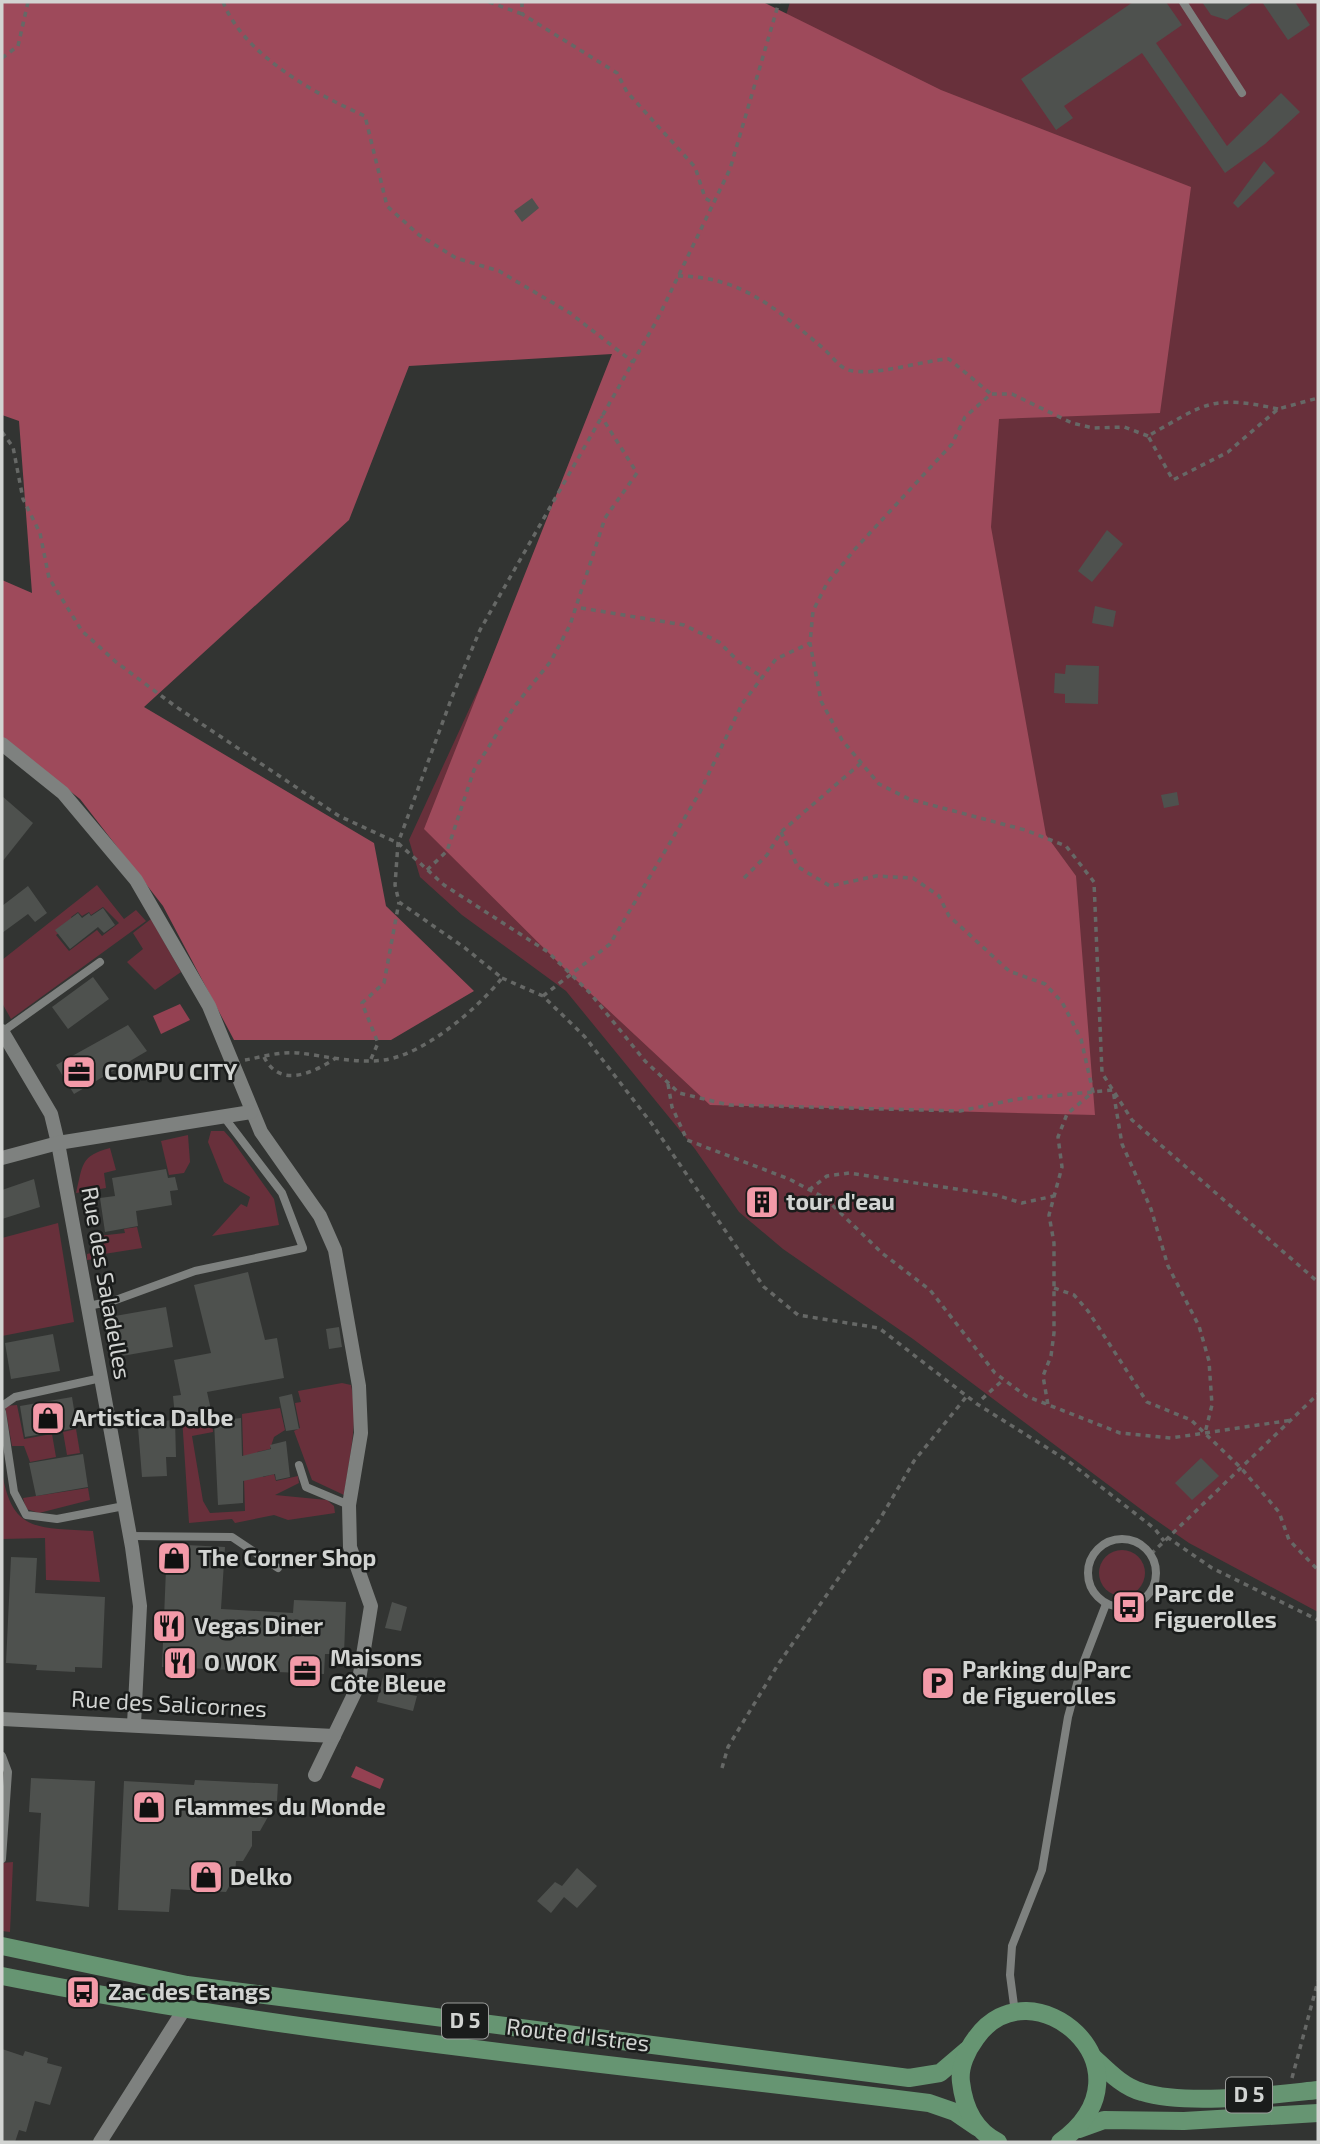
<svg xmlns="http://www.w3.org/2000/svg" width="1320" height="2144" font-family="'Exo 2',sans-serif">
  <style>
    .green { fill: #68303b; fill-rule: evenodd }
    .forest { fill: #9e4a5b }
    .water { fill: #944152 }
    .building { fill: #4e514e }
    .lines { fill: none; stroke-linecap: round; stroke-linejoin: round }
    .path { stroke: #666866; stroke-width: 3.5; stroke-dasharray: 5 5; stroke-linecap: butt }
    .service { stroke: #7e817f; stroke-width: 8 }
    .minor { stroke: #7e817f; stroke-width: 14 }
    .primary { stroke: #669572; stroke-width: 18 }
    .labels { text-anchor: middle; stroke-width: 5; stroke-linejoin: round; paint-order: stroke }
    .shield { fill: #1a1c1b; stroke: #9b9d9b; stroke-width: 2 }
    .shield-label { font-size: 21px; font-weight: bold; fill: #d2d4d2 }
    .poi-label { font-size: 23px; font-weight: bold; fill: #d2d4d2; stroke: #1a1c1b; text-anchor: start }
    .street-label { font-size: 23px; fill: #d2d4d2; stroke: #1a1c1b }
  </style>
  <rect width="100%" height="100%" fill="#323432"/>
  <!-- green -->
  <g class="green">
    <polygon points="790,2 1318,2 1318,1612 1189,1543 1150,1516 913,1339 783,1249 739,1212 695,1149 566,991 462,915 420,877 409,840 781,32"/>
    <path d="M97 885 124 919 136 910 146 921 11 1019 2 1003V960ZM103 907 119 923 102 936 97 930 69 951 56 935 74 922 71 917 78 912 82 916 89 912 91 915Z"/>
    <polygon points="151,919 181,972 155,990 127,962 143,949 133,933"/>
    <polygon points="211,1131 224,1131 232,1140 274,1199 279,1225 212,1236 241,1204 247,1207 250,1197 224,1182 208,1142"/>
    <polygon points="188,1135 190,1162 184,1173 169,1175 161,1141"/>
    <path d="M110 1148 116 1170 104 1173 106 1188 76 1193C83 1165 80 1156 110 1148Z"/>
    <polygon points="58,1223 74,1322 2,1336 2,1238"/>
    <polygon points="137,1227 142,1248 104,1254 104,1258 87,1260 87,1254 99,1251 98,1236 125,1233 124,1229"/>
    <path d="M342 1383 351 1385C359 1421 349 1459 344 1495L312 1480 294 1431 300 1428 295 1403 301 1402 298 1391Z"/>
    <polygon points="17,1405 24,1439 52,1434 56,1457 30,1462 24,1446 12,1446 5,1406"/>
    <polygon points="280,1408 285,1430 274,1437 270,1449 257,1452 263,1477 274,1474 276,1481 298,1476 299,1483 275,1495 327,1500 334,1506 335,1513 288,1520 274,1515 235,1523 232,1519 189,1523 182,1417 211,1410 213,1432 192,1436 203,1501 210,1513 245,1511 242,1414"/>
    <polygon points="76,1429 80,1453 67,1455 63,1432"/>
    <path d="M2 1472C12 1534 39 1527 93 1531L100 1582 46 1580 45 1538 2 1539Z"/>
    <polygon points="88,1488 90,1500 39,1513 26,1509 23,1498"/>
    <circle cx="1122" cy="1573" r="23"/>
    <polygon points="13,1862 10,1932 2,1931 2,1863"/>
  </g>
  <!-- forest -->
  <polygon class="forest" points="2,2 763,2 941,90 1191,187 1160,413 999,419 991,527 1046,835 1076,876 1095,1115 710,1105 575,979 424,829 612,354 409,366 349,520 144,707 374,843 386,906 474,991 391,1040 234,1040 163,906 80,799 2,737 2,580 32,593 19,421 2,415"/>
  <!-- water -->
  <g class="water">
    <polygon points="180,1004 190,1020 161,1034 153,1016"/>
    <polygon points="356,1766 384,1779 380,1789 351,1777"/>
  </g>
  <!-- building -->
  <g class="building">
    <polygon points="1133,2 1166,2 1182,25 1156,43 1227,146 1281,93 1300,112 1265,144 1225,173 1142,53 1064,106 1073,118 1056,130 1021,79"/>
    <polygon points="1202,2 1253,2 1227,20 1211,15"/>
    <polygon points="1262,2 1295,2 1310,25 1288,40"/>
    <polygon points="1264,161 1275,173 1238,208 1233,203"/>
    <polygon points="532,198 539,208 522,222 514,211"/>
    <polygon points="1107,530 1123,544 1092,582 1078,571"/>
    <polygon points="1095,606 1116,611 1113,627 1092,623"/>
    <polygon points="1066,665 1099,666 1098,704 1065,703 1065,694 1054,693 1055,673 1065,674"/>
    <polygon points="1177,792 1179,805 1164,808 1161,795"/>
    <polygon points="2,796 33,823 2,862"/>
    <polygon points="28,886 47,913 35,922 28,914 2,933 2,906"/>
    <polygon points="103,908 115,925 104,933 98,927 70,949 55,930 78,913 82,918 89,913 91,916"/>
    <polygon points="93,977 109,999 68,1029 52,1007"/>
    <polygon points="128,1025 147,1051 74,1094 56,1065"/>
    <polygon points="166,1169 168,1178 175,1177 178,1190 170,1191 172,1205 136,1211 138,1226 105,1232 100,1198 115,1196 112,1178"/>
    <polygon points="34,1179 40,1207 2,1219 2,1190"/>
    <polygon points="248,1272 265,1340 277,1338 284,1378 207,1392 211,1410 175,1417 173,1396 181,1395 174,1360 211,1353 194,1285"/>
    <polygon points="166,1307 173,1347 122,1356 115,1316"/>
    <polygon points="339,1327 342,1347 329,1349 326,1329"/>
    <polygon points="53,1334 60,1371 11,1379 5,1343"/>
    <polygon points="292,1394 299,1429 286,1431 279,1397"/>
    <polygon points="72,1397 77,1428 25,1437 20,1406"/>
    <polygon points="241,1418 242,1456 271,1449 270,1445 286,1441 290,1477 276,1480 275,1474 243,1481 243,1503 218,1505 214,1421"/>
    <polygon points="175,1419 176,1457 166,1457 167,1476 142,1477 138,1427"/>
    <polygon points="83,1454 88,1487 36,1496 29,1463"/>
    <polygon points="1201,1458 1219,1476 1192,1500 1175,1483"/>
    <polygon points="167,1544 225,1547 221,1609 293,1613 294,1600 346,1602 344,1654 325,1654 324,1674 162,1667"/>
    <polygon points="11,1557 37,1558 35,1593 105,1597 102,1668 75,1667 75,1672 36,1670 37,1665 6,1663"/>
    <polygon points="392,1602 407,1607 401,1631 385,1628"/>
    <polygon points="384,1673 409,1679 405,1694 417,1696 413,1711 377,1702"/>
    <polygon points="31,1778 95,1781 89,1907 36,1901 41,1813 29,1812"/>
    <polygon points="195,1780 278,1784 277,1801 269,1801 269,1815 260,1831 252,1831 252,1846 243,1861 236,1861 235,1876 226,1892 171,1889 169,1912 118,1910 124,1781 194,1785"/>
    <polygon points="577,1868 597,1886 577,1908 564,1897 551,1913 537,1901 555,1882 562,1886"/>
    <polygon points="2,2049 23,2056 25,2051 48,2058 47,2063 62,2067 50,2105 35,2101 26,2132 19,2130 15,2142 2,2142"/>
  </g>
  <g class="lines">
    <!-- path -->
    <g class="path">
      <path d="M223 2C244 55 315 94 365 116L387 206 419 235 456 258 499 271 570 313 633 362"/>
      <polyline points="489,2 522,14"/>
      <polyline points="522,2 522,14 617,73 627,92 695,167 705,198 713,203"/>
      <polyline points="2,58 18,46 28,2"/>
      <path d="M678 276C741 276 778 310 824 349 831 355 839 367 848 370 874 377 919 361 949 359L991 394"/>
      <path d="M1278 409C1211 394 1205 404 1148 436L1173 480 1228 452 1278 409 1318 398"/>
      <polyline points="2,432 13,447 23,499 40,533 49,578 82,631 116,662 175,706 339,816 398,843 444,885 548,952 590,993 645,1061 679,1093 729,1105 960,1111 1017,1099 1113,1090 1122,1144 1151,1209 1168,1266 1199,1326 1209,1361 1212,1405 1205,1433"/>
      <polyline points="1148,436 1124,427 1093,428 1072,423 1012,394 991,394 965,417 952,444 856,548 827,583 813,611 810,643 821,701 842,740 879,784 909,799 1025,830 1066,846 1094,882 1102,1073 1132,1120 1318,1282"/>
      <polyline points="581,608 684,625 719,642 739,662 762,677"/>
      <polyline points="781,832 798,867 830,886 876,876 913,878 939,896 949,916 1009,971 1045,984 1062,1002 1081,1039 1093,1092 1067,1114 1058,1137 1062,1167 1049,1215 1054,1243 1054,1333 1051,1356 1043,1376 1048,1405"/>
      <polyline points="427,870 447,851 474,770 514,707 551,661 570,625 605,518 637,473 601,416"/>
      <polyline points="744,878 767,855 781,832 861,763"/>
      <polyline points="502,978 543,996 585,1037 652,1124 764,1287 798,1315 879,1328 977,1404 1068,1461 1155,1529 1164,1541"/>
      <polyline points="543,996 610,944 700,792 742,704 776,659 810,643"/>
      <path d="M264 1057C280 1089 313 1073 336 1058"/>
      <polyline points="371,1059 378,1043 362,1003 384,983 399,902"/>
      <path d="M245 1060C262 1057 281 1051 299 1053 325 1056 357 1064 384 1060 425 1054 477 1009 502 978L465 948 399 902 395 885 398 843 452 697 480 630 657 320 730 169 779 2"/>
      <polyline points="668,1084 672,1107 687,1140 789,1179 825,1198 882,1253 930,1290 995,1373 1026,1396 1120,1433 1171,1438 1292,1420"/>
      <polyline points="809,1190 827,1176 849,1173 996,1195 1022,1203 1054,1196"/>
      <polyline points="1054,1288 1074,1295 1088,1311 1147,1402 1191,1420 1241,1468 1279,1512 1289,1540 1318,1570"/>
      <polyline points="982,1399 1004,1379"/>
      <polyline points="1167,1537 1212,1568 1318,1620"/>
      <polyline points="1151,1554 1318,1394"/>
      <polyline points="722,1768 728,1747 779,1663 880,1519 914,1461 967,1396"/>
      <polyline points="1292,2078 1318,1981"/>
    </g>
    <!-- service -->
    <g class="service">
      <polyline points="1183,2 1242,93"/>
      <polyline points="2,1032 100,962"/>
      <polyline points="88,1306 113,1301 195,1271 303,1248 282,1193 224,1117"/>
      <polyline points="2,1406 15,1397 101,1378"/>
      <polyline points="2,1412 14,1492 26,1515 57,1519 124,1506"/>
      <polyline points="299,1465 306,1487 349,1505"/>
      <polyline points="130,1536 232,1537 278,1568"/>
      <circle cx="1122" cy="1573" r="34"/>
      <polyline points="2,1756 8,1772 2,1859"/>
      <polyline points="1015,2013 1010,1975 1012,1946 1042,1870 1068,1717 1081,1669 1106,1604"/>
    </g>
    <!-- minor -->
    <g class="minor">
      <polyline points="2,744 63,793 136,880 209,1006 261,1132 320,1216 335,1250 359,1386 361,1433 349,1505 350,1547 371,1606 358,1686 315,1775"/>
      <polyline points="2,1031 51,1114 58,1143 132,1547 140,1606 134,1724"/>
      <polyline points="2,1158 58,1143 251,1112"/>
      <polyline points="2,1719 334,1736"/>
      <polyline points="100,2142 185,2008"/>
    </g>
    <!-- primary -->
    <g class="primary">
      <polyline points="2,1946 187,1985 909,2078 940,2073 967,2050"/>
      <path d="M2 1976C308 2037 620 2064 929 2103L955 2112 977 2127"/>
      <path d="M1094 2058C1108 2071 1123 2087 1142 2092 1188 2106 1270 2095 1318 2090"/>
      <polyline points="1079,2129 1104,2120 1184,2121 1318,2113"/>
      <path d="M998 2142C974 2130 964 2108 961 2082 959 2067 967 2050 976 2038 1031 1960 1161 2069 1060 2142"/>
    </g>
  </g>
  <!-- icons -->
  <defs>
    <g id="office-square" transform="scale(1.75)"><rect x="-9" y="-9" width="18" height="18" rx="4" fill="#f39aa8" stroke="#1a1c1b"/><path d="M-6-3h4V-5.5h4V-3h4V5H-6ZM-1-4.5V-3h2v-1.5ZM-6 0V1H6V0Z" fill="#111"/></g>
    <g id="building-square" transform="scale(1.75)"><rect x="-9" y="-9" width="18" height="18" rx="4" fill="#f39aa8" stroke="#1a1c1b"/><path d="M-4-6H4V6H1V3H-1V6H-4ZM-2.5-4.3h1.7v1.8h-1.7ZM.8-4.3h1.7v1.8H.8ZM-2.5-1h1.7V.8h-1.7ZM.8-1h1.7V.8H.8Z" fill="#111"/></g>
    <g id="shop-square" transform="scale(1.75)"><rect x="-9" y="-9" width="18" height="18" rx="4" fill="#f39aa8" stroke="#1a1c1b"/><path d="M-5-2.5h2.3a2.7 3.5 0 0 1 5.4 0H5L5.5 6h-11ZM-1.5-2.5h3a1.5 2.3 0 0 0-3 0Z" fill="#111"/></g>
    <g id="bus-square" transform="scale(1.75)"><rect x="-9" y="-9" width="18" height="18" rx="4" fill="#f39aa8" stroke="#1a1c1b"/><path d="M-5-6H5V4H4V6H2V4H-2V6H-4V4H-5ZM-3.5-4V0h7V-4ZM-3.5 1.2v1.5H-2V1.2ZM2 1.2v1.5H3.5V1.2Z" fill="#111"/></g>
    <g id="restaurant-square" transform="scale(1.75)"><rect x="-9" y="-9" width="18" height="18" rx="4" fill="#f39aa8" stroke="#1a1c1b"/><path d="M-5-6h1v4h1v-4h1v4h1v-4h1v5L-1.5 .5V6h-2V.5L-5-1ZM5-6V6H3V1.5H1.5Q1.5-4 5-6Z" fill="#111"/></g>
    <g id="parking-square" transform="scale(1.75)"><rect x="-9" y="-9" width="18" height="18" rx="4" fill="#f39aa8" stroke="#1a1c1b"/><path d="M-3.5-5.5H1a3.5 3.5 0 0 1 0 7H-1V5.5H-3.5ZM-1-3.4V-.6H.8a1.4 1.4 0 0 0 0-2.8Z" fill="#111"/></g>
  </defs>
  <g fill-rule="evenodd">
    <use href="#office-square" x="79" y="1072"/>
    <use href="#building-square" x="762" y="1202"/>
    <use href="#shop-square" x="48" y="1418"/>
    <use href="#shop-square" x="174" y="1558"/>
    <use href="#bus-square" x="1129" y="1607"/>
    <use href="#restaurant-square" x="169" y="1626"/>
    <use href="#restaurant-square" x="180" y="1663"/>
    <use href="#office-square" x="305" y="1671"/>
    <use href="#parking-square" x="938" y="1683"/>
    <use href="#shop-square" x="149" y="1807"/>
    <use href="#shop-square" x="206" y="1877"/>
    <use href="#bus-square" x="83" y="1992"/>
  </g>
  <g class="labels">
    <!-- shield labels -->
    <g class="shield">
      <rect x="442" y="2003.5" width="46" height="35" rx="5"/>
      <rect x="1226" y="2077.5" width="46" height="35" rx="5"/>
    </g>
    <g class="shield-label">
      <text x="465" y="2028">D 5</text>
      <text x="1249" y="2102">D 5</text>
    </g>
    <!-- poi labels -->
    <g class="poi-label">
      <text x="104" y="1080">COMPU CITY</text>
      <text x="786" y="1210">tour d'eau</text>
      <text x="72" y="1426">Artistica Dalbe</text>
      <text x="198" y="1566">The Corner Shop</text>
      <text x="1154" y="1602">Parc de<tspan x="1154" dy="26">Figuerolles</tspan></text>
      <text x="194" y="1634">Vegas Diner</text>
      <text x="330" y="1666">Maisons<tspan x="330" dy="26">Côte Bleue</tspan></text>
      <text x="204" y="1671">O WOK</text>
      <text x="962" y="1678">Parking du Parc<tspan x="962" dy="26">de Figuerolles</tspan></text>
      <text x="174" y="1815">Flammes du Monde</text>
      <text x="230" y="1885">Delko</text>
      <text x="108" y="2000">Zac des Etangs</text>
    </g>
    <!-- street labels -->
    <g class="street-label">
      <text transform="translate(106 1283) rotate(80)" y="8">Rue des Saladelles</text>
      <text transform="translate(169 1704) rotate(3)" y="8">Rue des Salicornes</text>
      <text transform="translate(578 2035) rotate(7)" y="8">Route d'Istres</text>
    </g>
  </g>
  <!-- border -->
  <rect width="1320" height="2144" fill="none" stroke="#d2d4d2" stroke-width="7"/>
</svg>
